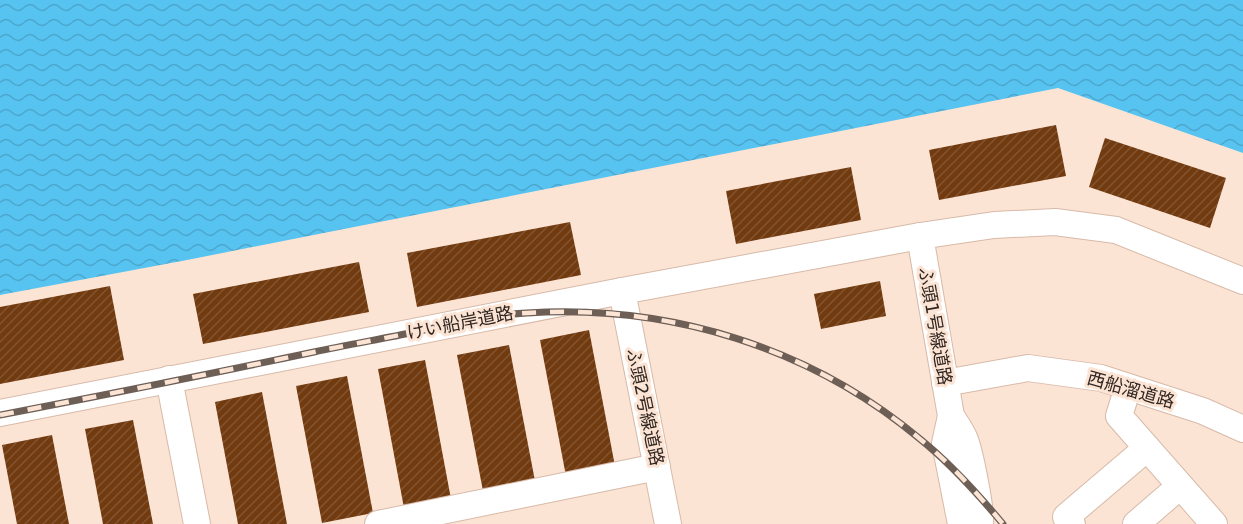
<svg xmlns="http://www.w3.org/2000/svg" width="1243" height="524" font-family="'DejaVu Sans','Noto Sans JP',sans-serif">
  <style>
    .water { fill: url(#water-waves) }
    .building { fill: url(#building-hatch) }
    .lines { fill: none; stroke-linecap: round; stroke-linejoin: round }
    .minor-casing { stroke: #d7baa8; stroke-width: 28 }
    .minor { stroke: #fff; stroke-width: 26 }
    .rail-casing { stroke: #6e5f56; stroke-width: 7 }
    .rail { stroke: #fce4d5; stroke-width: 4.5; stroke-dasharray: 14; stroke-linecap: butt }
    .labels { text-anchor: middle; stroke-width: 6; stroke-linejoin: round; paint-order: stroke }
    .street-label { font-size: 18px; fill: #312620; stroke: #fce4d5 }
  </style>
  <defs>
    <pattern id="water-waves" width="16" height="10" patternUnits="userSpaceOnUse" patternTransform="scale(1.5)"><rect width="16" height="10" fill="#57c3f0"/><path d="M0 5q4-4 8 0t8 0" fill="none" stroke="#4ca7ce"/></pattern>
    <pattern id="building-hatch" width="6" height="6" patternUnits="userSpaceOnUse" patternTransform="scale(1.5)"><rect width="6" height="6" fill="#713a0f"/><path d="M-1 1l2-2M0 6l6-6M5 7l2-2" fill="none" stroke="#815432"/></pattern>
  </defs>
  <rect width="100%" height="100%" fill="#fce4d5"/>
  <!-- water -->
  <polygon class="water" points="0,0 1243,0 1243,153 1058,88 187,260 0,295"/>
  <!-- building -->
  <g class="building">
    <polygon points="1056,125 1066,176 939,200 929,150"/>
    <polygon points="1105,138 1226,178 1210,228 1089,187"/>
    <polygon points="851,167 861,220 736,244 726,191"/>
    <polygon points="570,222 581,275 417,307 407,253"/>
    <polygon points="359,262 369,312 203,344 193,294"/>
    <polygon points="880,281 886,316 821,329 814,294"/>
    <polygon points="110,286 124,360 0,384 0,307"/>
    <polygon points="589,330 615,466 566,476 540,340"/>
    <polygon points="509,345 535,481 483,491 457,355"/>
    <polygon points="425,360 451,499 404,508 378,369"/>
    <polygon points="347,376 373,513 322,523 296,386"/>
    <polygon points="262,392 287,524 238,524 215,402"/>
    <polygon points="133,420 153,524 103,524 85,429"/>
    <polygon points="52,435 69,524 17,524 2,445"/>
  </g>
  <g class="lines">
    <!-- minor casing -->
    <g class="minor-casing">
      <g id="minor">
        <path d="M920 236 951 416C956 424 962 432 965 440 970 453 982 512 980 524"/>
        <polyline points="622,291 668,524"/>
        <polyline points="169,379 197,524"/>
        <polyline points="945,383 1028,368 1101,378 1203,411 1243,429"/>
        <polyline points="1128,387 1119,416 1214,524"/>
        <polyline points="0,413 622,291 920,236 994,225 1055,222 1116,230 1243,281"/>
        <polyline points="951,416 945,443 961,524"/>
        <polyline points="378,524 657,467"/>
        <polyline points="1072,524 1066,517 1147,448"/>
        <polyline points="1136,524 1180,486"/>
      </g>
    </g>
    <!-- minor -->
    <use href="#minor" class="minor"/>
    <!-- rail casing -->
    <g class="rail-casing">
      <path id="rail" d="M0 415C105 395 209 374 314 352 347 345 381 339 415 332 452 324 489 315 527 313 669 304 810 347 920 439 951 464 978 494 1003 524"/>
    </g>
    <!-- rail -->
    <use href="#rail" class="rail"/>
  </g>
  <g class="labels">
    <!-- street labels -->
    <g class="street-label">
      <text transform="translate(460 323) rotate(-11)" y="6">けい船岸道路</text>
      <text transform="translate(935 326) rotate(80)" y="6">ふ頭1号線道路</text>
      <text transform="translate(1131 390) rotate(16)" y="6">西船溜道路</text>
      <text transform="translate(645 407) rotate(78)" y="6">ふ頭2号線道路</text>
    </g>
  </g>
</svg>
